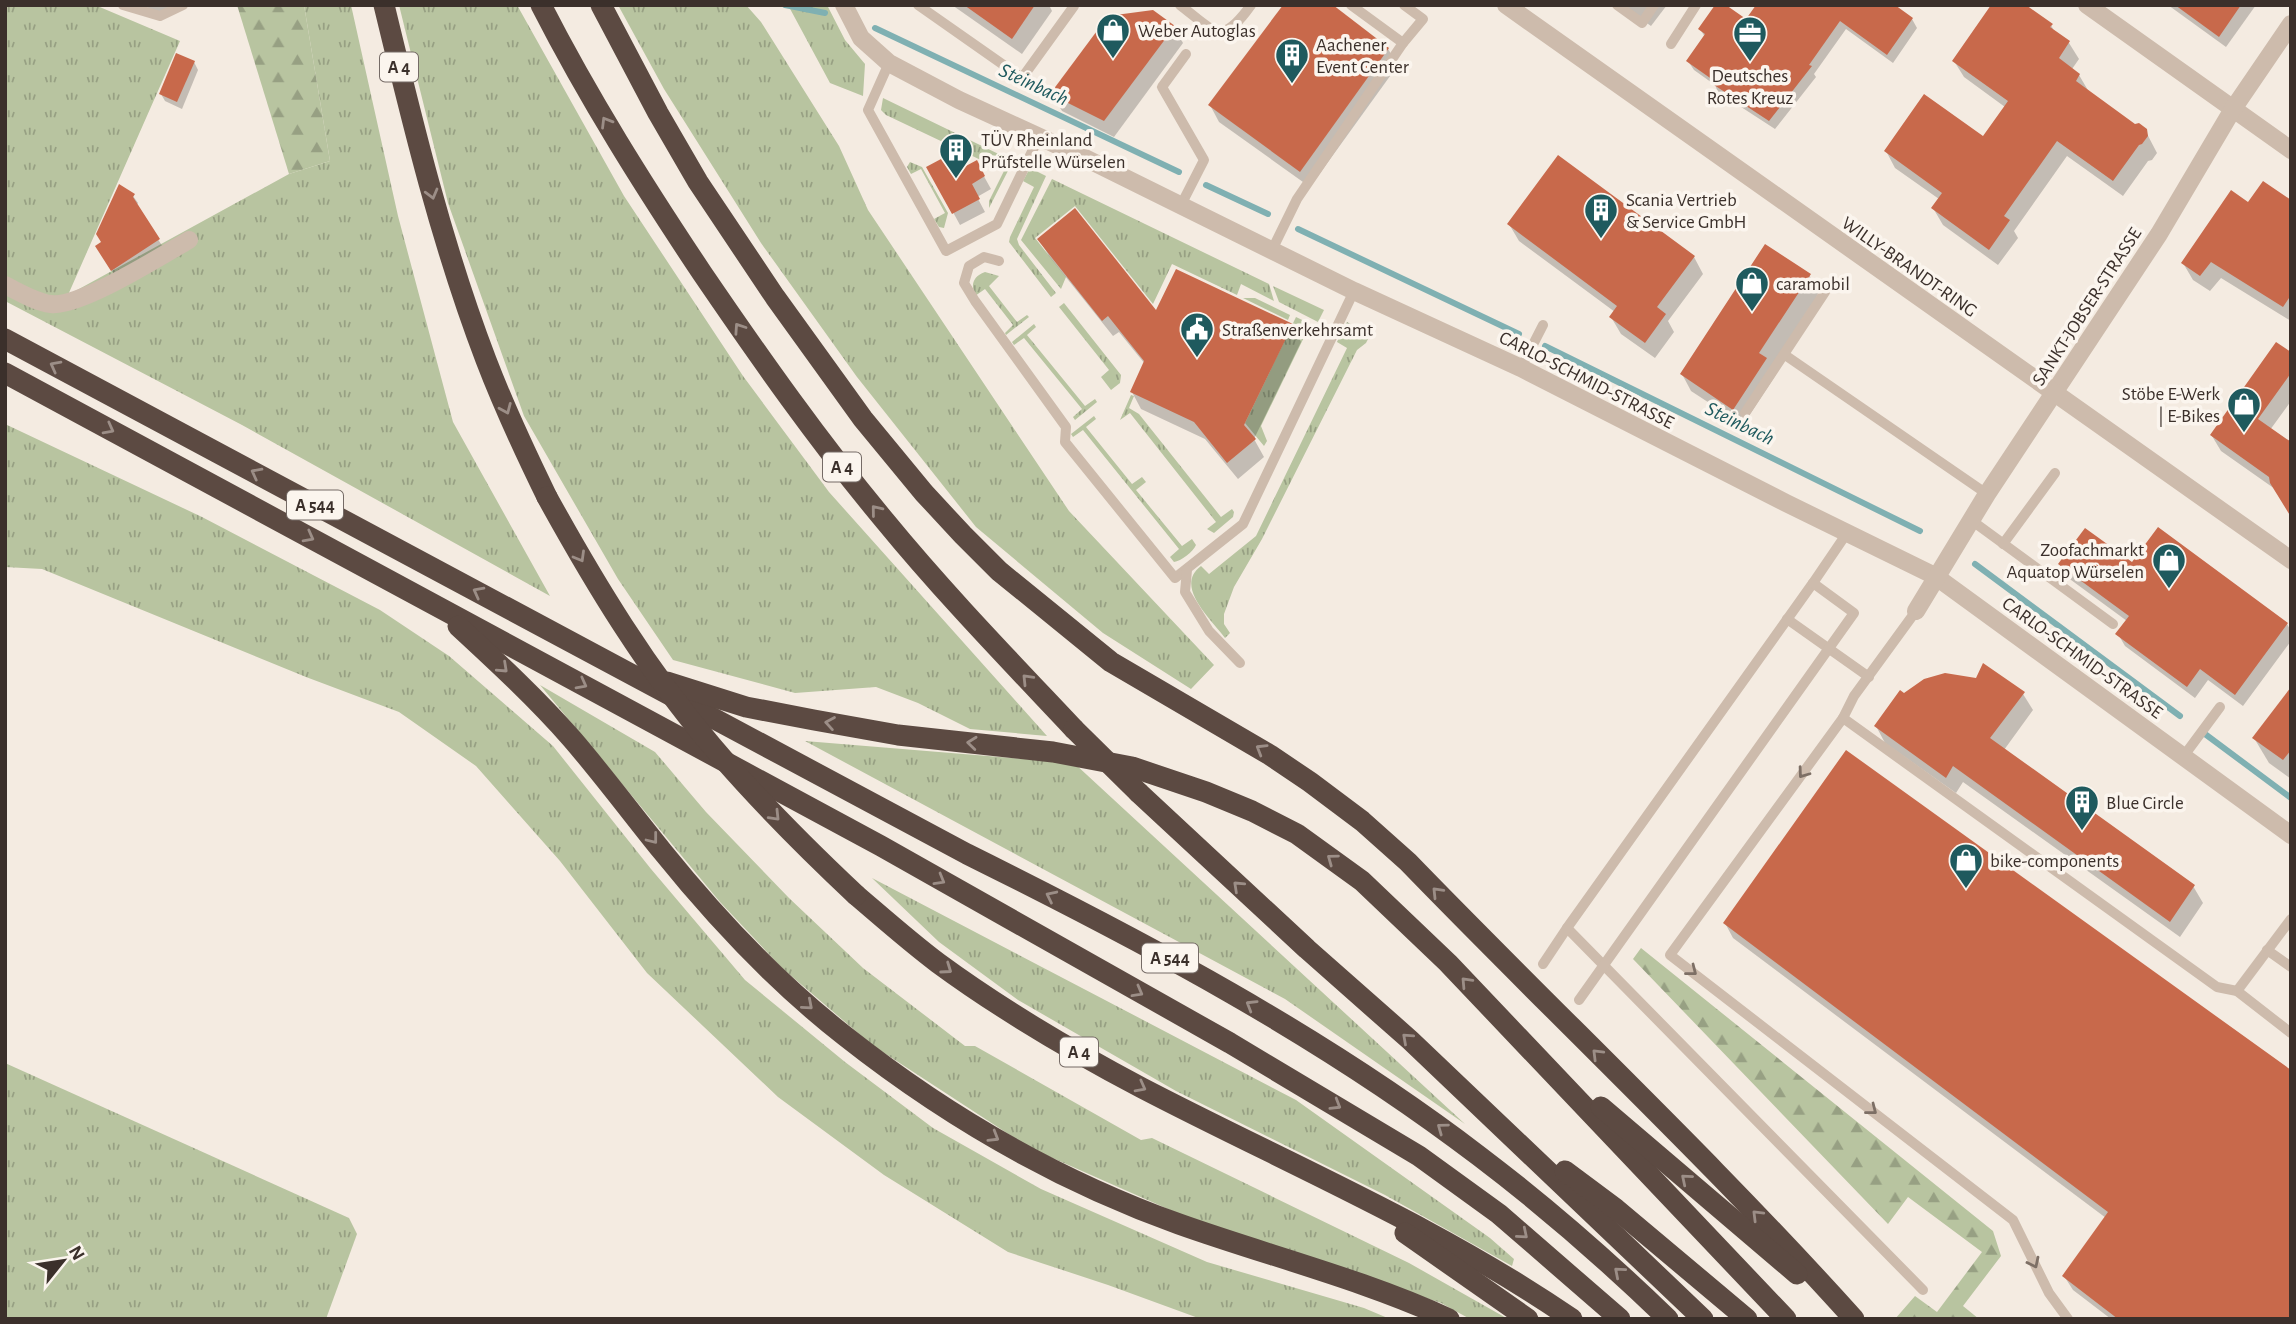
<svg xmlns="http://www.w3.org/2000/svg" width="2296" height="1324" font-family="'Alegreya Sans',sans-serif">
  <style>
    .grass { fill: url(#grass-tufts) }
    .forest { fill: url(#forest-firs) }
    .shadow { fill: #0003 }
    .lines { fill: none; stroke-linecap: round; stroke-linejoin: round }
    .stream { stroke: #7fb0b2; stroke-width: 6 }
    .building { fill: #c8694b }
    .service { stroke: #cdbbac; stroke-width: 10 }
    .minor { stroke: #cdbbac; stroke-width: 18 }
    .tertiary { stroke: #cdbbac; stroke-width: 18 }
    .motorway { stroke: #5c4a42; stroke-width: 21 }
    .motorway-bridge { stroke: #5c4a42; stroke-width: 21 }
    .oneway { stroke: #9c8e87 }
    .oneway2 { stroke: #7d6f65 }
    .labels { text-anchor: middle; stroke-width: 7; stroke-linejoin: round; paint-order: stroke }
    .shield { fill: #fbf5ee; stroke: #756b66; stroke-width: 2 }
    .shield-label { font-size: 18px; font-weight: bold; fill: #3b302b }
    .poi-label { font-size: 19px; fill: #3b302b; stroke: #fbf5ee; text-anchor: start }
    .street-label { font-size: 19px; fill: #3b302b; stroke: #fbf5ee }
    .water-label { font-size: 21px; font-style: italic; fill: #1f5a5e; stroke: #fbf5ee }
  </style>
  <defs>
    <pattern id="grass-tufts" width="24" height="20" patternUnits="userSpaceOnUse" patternTransform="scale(1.75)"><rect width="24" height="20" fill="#b8c4a0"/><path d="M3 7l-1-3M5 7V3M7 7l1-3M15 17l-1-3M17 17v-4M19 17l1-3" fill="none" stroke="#97a083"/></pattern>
    <pattern id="forest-firs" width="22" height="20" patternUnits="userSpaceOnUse" patternTransform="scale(1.75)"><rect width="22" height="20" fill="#b8c4a0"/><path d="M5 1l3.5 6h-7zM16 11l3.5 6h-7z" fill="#97a083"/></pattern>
  </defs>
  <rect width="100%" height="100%" fill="#f4ebe1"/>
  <!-- grass -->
  <g class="grass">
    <polygon points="5,5 95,5 180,41 68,295 289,174 330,161 304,5 351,5 398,216 453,422 550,596 242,425 5,301"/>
    <polygon points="399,5 517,5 624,196 743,376 829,492 1047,736 970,729 918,703 876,687 795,693 673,660 618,579 524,416 448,203"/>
    <polygon points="618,5 746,5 761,22 839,146 868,210 1069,511 1214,665 1191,689 1103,633 976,527 857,377 761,243 664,89"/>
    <polygon points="788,5 827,5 845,40 865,64 863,96 830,83"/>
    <polygon points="883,98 1013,161 989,208 989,201 1004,171 886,115 881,110"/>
    <polygon points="910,162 922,167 948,213 944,228 939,227 934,219 945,213 921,169 911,174 907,167"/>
    <polygon points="1030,168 1046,176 1017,239 1019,245 1056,293 1051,297 1009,242 1010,237 1034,187 1023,181"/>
    <polygon points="1052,179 1269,284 1274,301 1241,284 1237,295 1172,264 1153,304 1075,206 1035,238 1066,277 1061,289 1021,240"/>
    <path d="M985 272 999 276 989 286 1017 322 1027 315 1029 317 1006 335 1005 333 1013 325 985 289 975 296C971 285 972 277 985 272Z"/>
    <polygon points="1273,286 1324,310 1318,322 1279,302"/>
    <polygon points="1243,298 1255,298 1290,315 1288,320"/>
    <polygon points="1064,303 1121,375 1120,383 1111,390 1101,377 1109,370 1059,307"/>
    <polygon points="1296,317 1321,329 1320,332 1309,327 1261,426 1267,441 1264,446 1245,423"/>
    <path d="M1347 322 1370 335 1366 343 1357 350 1262 539 1234 587 1224 614V624L1230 633 1225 638C1210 618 1174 586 1201 566L1209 574 1256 536 1347 348 1337 342Z"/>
    <polygon points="1034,324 1036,327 1027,335 1085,406 1095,399 1097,402 1075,420 1073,417 1082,409 1024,338 1014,345 1012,342"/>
    <polygon points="1131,395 1134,396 1129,408 1139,414 1221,517 1232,509 1234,512 1233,517 1214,533 1207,529 1216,522 1130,413 1120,420"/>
    <path d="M1094 416 1096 419 1086 427 1132 484 1142 477 1146 482 1136 490 1182 546 1192 539 1196 545C1193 552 1181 561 1174 562L1170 557 1179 549 1083 430 1073 437 1071 434Z"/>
    <polygon points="5,424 202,517 380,610 449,656 553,746 651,869 745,980 845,1062 933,1128 1041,1189 1207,1262 1364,1308 1390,1319 1201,1319 1108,1285 1008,1252 884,1175 778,1097 647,973 560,861 476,766 399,712 306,677 42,569 5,567"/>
    <polygon points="540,685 655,752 706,812 789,898 863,968 965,1046 975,1046 1141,1140 1152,1138 1409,1263 1508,1319 1470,1319 1441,1303 1195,1221 1030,1148 872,1045 782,968 720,902"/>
    <polygon points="805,741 1074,763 1465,1124 1285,999"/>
    <polygon points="872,878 1296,1100 1490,1238 1514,1259 1512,1266 1385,1195 1176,1091 1018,1000 939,942"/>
    <polygon points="5,1063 349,1218 357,1234 326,1319 5,1319"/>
  </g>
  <!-- forest -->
  <g class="forest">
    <polygon points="237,5 304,5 330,161 289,174"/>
    <polygon points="1641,948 1993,1231 2001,1256 1963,1306 1979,1319 1895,1319 1915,1296 1937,1312 1982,1252 1908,1197 1888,1224 1633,959"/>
  </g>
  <!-- shadow -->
  <g class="shadow">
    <polygon points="142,5 171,5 166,16"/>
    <polygon points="952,5 1049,5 1052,11 1022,54"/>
    <polygon points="1621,5 1667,5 1651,26"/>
    <polygon points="1816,5 1912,19 1917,28 1893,63 1846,29 1814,74 1816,77 1775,129 1718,92 1715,85 1694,70 1688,61 1705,37 1700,29 1747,22"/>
    <polygon points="2168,5 2256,5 2226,47"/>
    <polygon points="2051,25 2055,33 2069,43 2079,59 2072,69 2079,75 2089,92 2135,125 2145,130 2157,153 2152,160 2148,161 2123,196 2067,156 2014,231 2018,238 1998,265 1943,225 1933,208 1939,199 1895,168 1886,151 1983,138 2005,107 1964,77 1954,61"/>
    <polygon points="1174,27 1183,43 1114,137 1062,111 1052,94"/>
    <polygon points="1388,49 1398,65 1310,187 1219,122 1210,105"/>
    <polygon points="194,62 198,70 182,109 165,101 161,94"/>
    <polygon points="976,162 991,189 977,197 985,212 960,225 929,168 964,169"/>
    <polygon points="133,196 138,203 136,206 163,247 116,277 101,254 103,243"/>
    <polygon points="2291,202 2291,321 2221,278 2210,291 2193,280 2183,263 2248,204"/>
    <polygon points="1509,224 1694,257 1703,274 1668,321 1674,332 1655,358 1621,334 1611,317 1615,312 1519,241"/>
    <polygon points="1039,239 1156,313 1292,325 1301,342 1254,439 1264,457 1238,479 1205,439 1141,409 1132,392 1145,364 1119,332 1113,336 1049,256"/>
    <polygon points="1809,275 1819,292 1775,376 1743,425 1691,391 1682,374"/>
    <polygon points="2291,354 2291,401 2270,430 2286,441 2291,439 2291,515 2275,489 2221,451 2212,436"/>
    <polygon points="2060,564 2132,565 2287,624 2291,631 2291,641 2243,706 2208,680 2195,698 2125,646 2118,634 2127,621 2067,577"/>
    <polygon points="1977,680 2023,694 2033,710 2004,750 2193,886 2203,903 2180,937 1963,782 1956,793 1885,743 1876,726 1904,695"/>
    <polygon points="2291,690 2291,779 2269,763 2254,738"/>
    <polygon points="1725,923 2291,1319 2111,1319 2073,1290 2064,1276 2106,1218 1733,938"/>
  </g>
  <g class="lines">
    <!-- stream -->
    <g class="stream">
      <polyline points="785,5 825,13"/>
      <polyline points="875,28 1179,172"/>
      <polyline points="1206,185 1268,214"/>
      <polyline points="1298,229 1519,334"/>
      <polyline points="1545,346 1920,531"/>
      <polyline points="1975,564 2180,716"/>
      <polyline points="2205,734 2291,798"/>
    </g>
  </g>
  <!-- building -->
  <g class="building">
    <polygon points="964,5 1035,5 1012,39"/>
    <polygon points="1283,5 1333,5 1389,48 1300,172 1208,105"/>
    <polygon points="1715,5 1726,5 1746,19 1756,5 1895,5 1913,18 1887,55 1840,21 1809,65 1812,66 1769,121 1711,83 1713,80 1686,61 1705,34 1698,29"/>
    <polygon points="1991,5 2026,5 2053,24 2050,27 2070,41 2059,58 2080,74 2076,81 2135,124 2139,123 2147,129 2148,136 2142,144 2139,145 2113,181 2057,141 2004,216 2010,220 1989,250 1931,208 1942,193 1884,151 1924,94 1983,136 2008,101 1952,61"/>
    <polygon points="2175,5 2241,5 2219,37"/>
    <polygon points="1153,10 1175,26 1104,121 1050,94 1108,16"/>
    <polygon points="176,53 195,61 177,102 159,94"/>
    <polygon points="956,151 964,167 977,160 985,176 972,184 980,199 952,214 926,167"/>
    <polygon points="1558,155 1695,256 1657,307 1666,314 1645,343 1609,317 1617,306 1507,224"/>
    <polygon points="2263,181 2291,200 2291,295 2283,307 2211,262 2200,276 2181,263 2231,190 2248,202"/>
    <polygon points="119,184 135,194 133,197 160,239 111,271 95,246 101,242 96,234"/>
    <polygon points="1075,208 1156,310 1176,269 1293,324 1244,425 1256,439 1227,463 1194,422 1130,392 1144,361 1108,316 1102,321 1037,239"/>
    <polygon points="1765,244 1811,274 1759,353 1767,358 1733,410 1680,374"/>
    <polygon points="2276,342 2291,352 2291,373 2258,419 2291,442 2291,517 2270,483 2269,477 2210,435"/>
    <polygon points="2158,527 2288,623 2235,695 2200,669 2187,687 2115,634 2129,616 2058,564 2085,528 2132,562"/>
    <polygon points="1983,663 2025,692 1990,738 2195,885 2170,922 1953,766 1946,778 1874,726 1900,690 1904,693 1924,679 1945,673 1976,678"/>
    <polygon points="2291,687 2291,750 2283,760 2252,738"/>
    <polygon points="1846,750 2291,1070 2291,1319 2118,1319 2062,1276 2108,1212 1723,923"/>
  </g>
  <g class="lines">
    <!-- service -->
    <g class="service">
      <polyline points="123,5 160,16 183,5"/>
      <polyline points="918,5 1022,78 1074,6 1072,5"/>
      <path d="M1180 5C1215 32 1221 47 1251 5"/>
      <polyline points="1351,5 1403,43"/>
      <polyline points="1617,5 1642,23 1654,5"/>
      <polyline points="1671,44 1696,5"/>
      <polyline points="889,63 868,110 946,251 997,224 1039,137"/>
      <polyline points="1181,205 1204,160 1162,87 1186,54"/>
      <polyline points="1272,250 1297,199 1403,43 1423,19 1404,5"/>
      <polyline points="999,261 984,257 969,266 964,283 975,301 1066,427 1065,442 1175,578 1243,524 1354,291"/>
      <polyline points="1785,355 1987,494"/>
      <polyline points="1521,368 1543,325"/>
      <polyline points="1745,413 1825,292"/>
      <polyline points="1971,520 2113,624"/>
      <polyline points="2003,544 2055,473"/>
      <polyline points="1187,570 1185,592 1209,631 1240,663"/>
      <polyline points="1916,611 1854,696 1843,718 1670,955 2013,1220 2049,1293 2068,1319"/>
      <polyline points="1787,619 1869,677"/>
      <polyline points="1843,718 2217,987 2237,991 2291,1033"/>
      <polyline points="2183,757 2220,707"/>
      <polyline points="1567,928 1923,1290"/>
      <polyline points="2267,950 2291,967"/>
      <polyline points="1543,964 1567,928 1813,583 1847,533"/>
      <polyline points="2237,991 2291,919"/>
      <polyline points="1579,1000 1854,613 1813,583"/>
    </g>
    <!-- minor -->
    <g class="minor">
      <polyline points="844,5 861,38 889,63 959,100 1083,157 1354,291 1521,368 1786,503 1935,576 2291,835"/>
      <polyline points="2087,5 2291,150"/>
      <path d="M5 285C19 292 35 302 51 304 79 308 161 256 189 240"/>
      <polyline points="1916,611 1987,494 2159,234 2233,109 2291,24"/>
    </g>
    <!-- tertiary -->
    <polyline class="tertiary" points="1506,5 2291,560"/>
    <!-- motorway -->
    <g class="motorway">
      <path d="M384 5C413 125 442 245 486 360 504 407 525 452 547 497"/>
      <path d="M541 5C589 99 644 186 702 273 760 358 819 442 885 521 944 593 1010 661 1074 729"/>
      <path d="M601 5 658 113 698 182 775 297 863 419 924 493 963 535 999 571 1111 662 1270 755 1310 782 1362 821 1408 862C1556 1015 1712 1161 1854 1319"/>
      <path d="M5 339 967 854C1144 942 1321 1035 1479 1156 1545 1206 1608 1261 1668 1319"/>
      <polyline points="5,373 881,846 1230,1043 1419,1156 1499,1214 1620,1319"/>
      <path d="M458 626C497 662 537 699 572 739 603 775 632 814 662 851 716 918 777 983 845 1036 945 1115 1059 1181 1179 1224 1269 1256 1362 1279 1449 1319"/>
      <polyline points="667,682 746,707 814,720 898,735 1053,752 1132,767 1206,792 1252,811 1297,834 1362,881 1448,963 1786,1319"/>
      <polyline points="1139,793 1307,949 1410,1040 1703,1319"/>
      <path d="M856 895C883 918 910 942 938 963 1002 1010 1072 1051 1142 1088 1286 1163 1437 1226 1572 1319"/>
      <polyline points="1601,1107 1797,1274"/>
      <polyline points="1565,1171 1616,1209 1747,1319"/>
      <polyline points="1405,1233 1528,1319"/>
    </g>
    <!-- motorway-bridge -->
    <g class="motorway-bridge">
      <path d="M547 497C595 584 647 670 712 746 757 799 806 848 856 895"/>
      <polyline points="1074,729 1139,793"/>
    </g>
  </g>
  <!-- one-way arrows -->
  <defs><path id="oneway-chevron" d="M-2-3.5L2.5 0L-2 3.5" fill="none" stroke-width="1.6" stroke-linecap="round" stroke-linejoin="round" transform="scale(1.75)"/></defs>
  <g class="oneway">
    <use href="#oneway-chevron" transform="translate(606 122) rotate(-121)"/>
    <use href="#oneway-chevron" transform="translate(432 194) rotate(75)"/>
    <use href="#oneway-chevron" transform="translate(739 328) rotate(-124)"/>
    <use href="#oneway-chevron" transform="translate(55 366) rotate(-152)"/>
    <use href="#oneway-chevron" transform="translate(506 409) rotate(67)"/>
    <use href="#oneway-chevron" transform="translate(109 429) rotate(28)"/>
    <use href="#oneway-chevron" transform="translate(256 473) rotate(-152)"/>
    <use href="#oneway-chevron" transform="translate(876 510) rotate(-129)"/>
    <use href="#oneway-chevron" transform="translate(309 537) rotate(28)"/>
    <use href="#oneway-chevron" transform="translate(580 557) rotate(60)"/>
    <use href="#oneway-chevron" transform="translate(478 592) rotate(-152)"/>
    <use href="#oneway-chevron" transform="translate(503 668) rotate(43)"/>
    <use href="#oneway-chevron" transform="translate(1027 679) rotate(-134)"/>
    <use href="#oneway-chevron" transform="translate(582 684) rotate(28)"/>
    <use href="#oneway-chevron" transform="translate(830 723) rotate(-170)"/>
    <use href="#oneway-chevron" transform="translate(972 743) rotate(-174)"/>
    <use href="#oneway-chevron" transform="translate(1261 749) rotate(-149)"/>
    <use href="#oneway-chevron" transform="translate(775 816) rotate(46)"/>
    <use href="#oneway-chevron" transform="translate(653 839) rotate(52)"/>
    <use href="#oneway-chevron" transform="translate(1332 859) rotate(-144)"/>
    <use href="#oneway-chevron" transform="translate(940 880) rotate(30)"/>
    <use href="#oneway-chevron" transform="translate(1238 886) rotate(-137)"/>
    <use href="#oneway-chevron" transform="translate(1437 892) rotate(-134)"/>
    <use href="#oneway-chevron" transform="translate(1051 896) rotate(-154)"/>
    <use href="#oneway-chevron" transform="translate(947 969) rotate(35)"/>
    <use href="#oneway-chevron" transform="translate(1466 982) rotate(-133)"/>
    <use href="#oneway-chevron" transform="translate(1138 992) rotate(29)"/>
    <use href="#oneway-chevron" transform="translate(808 1005) rotate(41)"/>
    <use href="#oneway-chevron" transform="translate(1251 1005) rotate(-149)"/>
    <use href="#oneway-chevron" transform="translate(1407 1038) rotate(-138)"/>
    <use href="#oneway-chevron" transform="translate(1597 1054) rotate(-135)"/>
    <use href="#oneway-chevron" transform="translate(1141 1087) rotate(28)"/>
    <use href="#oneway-chevron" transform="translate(1336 1105) rotate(31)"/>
    <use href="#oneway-chevron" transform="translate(1442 1128) rotate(-144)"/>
    <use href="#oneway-chevron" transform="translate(994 1137) rotate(31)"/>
    <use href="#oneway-chevron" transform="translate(1686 1179) rotate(-140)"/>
    <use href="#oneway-chevron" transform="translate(1757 1215) rotate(-135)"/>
    <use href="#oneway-chevron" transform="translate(1523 1234) rotate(40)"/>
    <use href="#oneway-chevron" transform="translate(1619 1272) rotate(-139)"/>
  </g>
  <g class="oneway2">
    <use href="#oneway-chevron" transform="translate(1803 773) rotate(126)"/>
    <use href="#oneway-chevron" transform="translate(1692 971) rotate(38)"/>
    <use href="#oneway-chevron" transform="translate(1872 1110) rotate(38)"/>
    <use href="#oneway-chevron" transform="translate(2034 1263) rotate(64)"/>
  </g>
  <!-- icons -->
  <defs>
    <g id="shop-pin" transform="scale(1.75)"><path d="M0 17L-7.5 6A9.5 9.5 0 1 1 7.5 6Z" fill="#1f5a5e" stroke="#fbf5ee"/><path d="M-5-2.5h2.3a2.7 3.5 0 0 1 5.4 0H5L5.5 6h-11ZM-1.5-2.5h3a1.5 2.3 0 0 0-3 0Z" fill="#fff"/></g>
    <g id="office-pin" transform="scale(1.75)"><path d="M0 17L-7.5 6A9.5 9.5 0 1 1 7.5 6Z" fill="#1f5a5e" stroke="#fbf5ee"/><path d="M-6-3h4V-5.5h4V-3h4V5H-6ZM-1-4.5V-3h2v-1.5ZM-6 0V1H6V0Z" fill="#fff"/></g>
    <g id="building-pin" transform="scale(1.75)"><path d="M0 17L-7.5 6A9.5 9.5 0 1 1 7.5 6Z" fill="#1f5a5e" stroke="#fbf5ee"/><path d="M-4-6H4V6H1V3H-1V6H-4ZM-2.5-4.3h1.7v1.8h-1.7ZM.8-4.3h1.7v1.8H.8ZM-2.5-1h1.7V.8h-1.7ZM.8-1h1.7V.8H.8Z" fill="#fff"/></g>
    <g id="civic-pin" transform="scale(1.75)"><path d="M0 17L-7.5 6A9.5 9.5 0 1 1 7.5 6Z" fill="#1f5a5e" stroke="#fbf5ee"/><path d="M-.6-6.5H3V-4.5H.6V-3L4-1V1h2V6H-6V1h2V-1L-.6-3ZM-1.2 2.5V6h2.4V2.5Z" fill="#fff"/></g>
  </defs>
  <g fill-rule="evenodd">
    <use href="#shop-pin" x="1113" y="30"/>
    <use href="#office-pin" x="1750" y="33"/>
    <use href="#building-pin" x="1292" y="55"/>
    <use href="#building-pin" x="956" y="150"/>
    <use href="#building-pin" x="1601" y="210"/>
    <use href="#shop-pin" x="1752" y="283"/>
    <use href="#civic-pin" x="1197" y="329"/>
    <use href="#shop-pin" x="2244" y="404"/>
    <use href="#shop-pin" x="2169" y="560"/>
    <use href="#building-pin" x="2082" y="802"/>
    <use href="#shop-pin" x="1966" y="860"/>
  </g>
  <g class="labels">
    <!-- shield labels -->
    <g class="shield">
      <rect x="380" y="52.5" width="38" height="29" rx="5"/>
      <rect x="823" y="452.5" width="38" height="29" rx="5"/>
      <rect x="287" y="490.5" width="56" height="29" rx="5"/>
      <rect x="1142" y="943.5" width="56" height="29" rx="5"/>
      <rect x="1060" y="1037.5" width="38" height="29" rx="5"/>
    </g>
    <g class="shield-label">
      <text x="399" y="73">A 4</text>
      <text x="842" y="473">A 4</text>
      <text x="315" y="511">A 544</text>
      <text x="1170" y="964">A 544</text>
      <text x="1079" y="1058">A 4</text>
    </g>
    <!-- poi labels -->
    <g class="poi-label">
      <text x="1138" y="37">Weber Autoglas</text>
      <text x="1316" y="51">Aachener<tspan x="1316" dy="22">Event Center</tspan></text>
      <text x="1750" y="82" text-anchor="middle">Deutsches<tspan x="1750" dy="22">Rotes Kreuz</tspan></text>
      <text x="981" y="146">TÜV Rheinland<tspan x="981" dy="22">Prüfstelle Würselen</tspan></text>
      <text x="1626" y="206">Scania Vertrieb<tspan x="1626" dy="22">&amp; Service GmbH</tspan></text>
      <text x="1776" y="290">caramobil</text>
      <text x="1222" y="336">Straßenverkehrsamt</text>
      <text x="2220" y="400" text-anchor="end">Stöbe E-Werk<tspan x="2220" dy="22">| E-Bikes</tspan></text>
      <text x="2144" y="556" text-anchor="end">Zoofachmarkt<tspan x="2144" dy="22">Aquatop Würselen</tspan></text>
      <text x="2106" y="809">Blue Circle</text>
      <text x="1990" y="867">bike-components</text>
    </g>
    <!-- street labels -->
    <g class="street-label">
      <text transform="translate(1910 266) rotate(35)" y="7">WILLY-BRANDT-RING</text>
      <text transform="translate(2086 306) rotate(-57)" y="7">SANKT-JOBSER-STRASSE</text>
      <text transform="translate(1587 379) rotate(27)" y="7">CARLO-SCHMID-STRASSE</text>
      <text transform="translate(2083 657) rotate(36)" y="7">CARLO-SCHMID-STRASSE</text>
    </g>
    <!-- water labels -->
    <g class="water-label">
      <text transform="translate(1034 84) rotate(25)" y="7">Steinbach</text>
      <text transform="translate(1740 423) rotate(26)" y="7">Steinbach</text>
    </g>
  </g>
  <!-- border -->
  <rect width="2296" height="1324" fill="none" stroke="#3b302b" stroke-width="14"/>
  <!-- north arrow -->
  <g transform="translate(63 1261) rotate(60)" stroke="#fbf5ee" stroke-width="5" paint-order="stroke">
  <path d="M0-5L12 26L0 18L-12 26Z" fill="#3b302b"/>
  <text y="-10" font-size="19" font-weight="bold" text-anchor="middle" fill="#3b302b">N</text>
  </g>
</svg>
